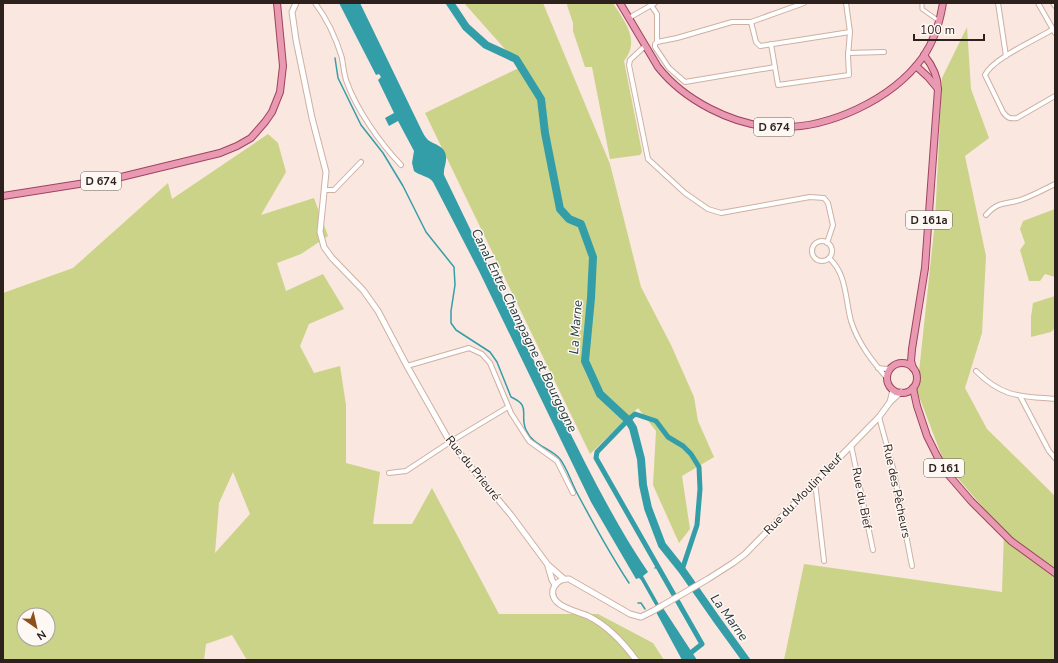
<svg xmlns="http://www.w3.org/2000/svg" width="1058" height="663" font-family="'Nunito Sans',sans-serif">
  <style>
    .green { fill: #cad387; fill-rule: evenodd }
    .water { fill: #349ea8 }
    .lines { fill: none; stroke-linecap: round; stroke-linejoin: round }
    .stream { stroke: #349ea8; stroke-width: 1.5 }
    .canal { stroke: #349ea8; stroke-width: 5 }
    .river { stroke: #349ea8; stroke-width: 8 }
    .pedestrian-casing { stroke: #ceb0a3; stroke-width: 5 }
    .minor-casing { stroke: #ceb0a3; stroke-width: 6 }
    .tertiary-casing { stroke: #ceb0a3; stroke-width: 7 }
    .primary-casing { stroke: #9e435d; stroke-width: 8 }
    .pedestrian { stroke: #fff; stroke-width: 3 }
    .minor { stroke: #fff; stroke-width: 4 }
    .tertiary { stroke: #fff; stroke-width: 5 }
    .primary { stroke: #ea99b3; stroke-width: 6 }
    .labels { text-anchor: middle; stroke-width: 3; stroke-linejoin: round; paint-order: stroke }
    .shield { fill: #fef8f5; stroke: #6b625d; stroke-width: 1 }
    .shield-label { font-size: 11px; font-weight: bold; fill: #2c211c }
    .street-label { font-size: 12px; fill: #2c211c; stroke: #fef8f5 }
    .water-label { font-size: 13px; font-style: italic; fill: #223a3c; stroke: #fef8f5 }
  </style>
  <rect width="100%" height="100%" fill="#fae7df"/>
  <!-- green -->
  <g class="green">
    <polygon points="464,3 543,3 610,164 641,287 671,345 694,397 698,421 714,457 682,476 690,529 679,543 653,485 656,431 638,408 590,454 425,113 521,67"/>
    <path d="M568 3H613C624 21 641 40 624 61L642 152 640 155 610 159 592 67H585L573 31V23L567 5Z"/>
    <polygon points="967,27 971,89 989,138 965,156 986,256 982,333 965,388 987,429 1055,496 1055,660 784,660 804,564 1002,592 1004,532 944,462 917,391 935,221 942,78"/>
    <path d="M268 134 278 143 286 172 261 215 314 198 328 236 301 254 277 263 286 291 323 274 344 309 309 324 300 346 314 373 340 366 346 405V463L380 472 373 524H412L432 488 499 614H598L653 643 664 660H247L232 635 206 644 204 660H3V293L73 268 168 183 172 199ZM233 472 250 514 215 553 219 503ZM24 615H48V639H24Z"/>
    <polygon points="1055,209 1055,277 1045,274 1040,281 1029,281 1020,250 1025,243 1020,229 1023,221"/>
    <polygon points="1055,296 1055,328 1051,332 1031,337 1031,317 1033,303"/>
  </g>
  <!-- water -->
  <path class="water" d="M339 3H360L421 129C423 133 425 137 428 140 435 145 445 146 446 156 447 163 443 169 444 175 483 255 521 336 561 415 588 468 614 522 648 572L643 576 661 608H663L697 660H682L656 612 658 610 641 580 639 578 636 579 591 502 479 271 433 182C429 176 420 176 414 171L412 163 414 151 398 121 389 126 385 118 394 113 378 80 381 77 379 74 376 75Z"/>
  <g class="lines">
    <!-- stream -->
    <g class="stream">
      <path d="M335 58 338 78 361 125 383 153 403 186 426 232 454 267 455 285 451 311V323L456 330 490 352 497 362 511 397C532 406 519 415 526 430 533 446 551 448 560 459 566 466 572 484 577 493 593 523 610 554 629 583"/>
      <polyline points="655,568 658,566"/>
      <polyline points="638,603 641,603 645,609"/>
    </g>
    <!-- canal -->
    <polyline class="canal" points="682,570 697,525 700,489 699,467 691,454 683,446 668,437 656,421 635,414 628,420 597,452 596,458 702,644 688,655"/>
    <!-- river -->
    <polyline class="river" points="450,3 466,27 486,45 516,59 541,99 545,133 560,209 569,219 581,224 593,257 591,298 585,361 600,394 628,420 633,428 641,459 643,485 648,508 662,545 682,570 717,620 746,660"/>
    <!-- pedestrian casing -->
    <g class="pedestrian-casing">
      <polyline id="pedestrian" points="922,3 922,9 939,21"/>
    </g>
    <!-- minor casing -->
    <g class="minor-casing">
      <g id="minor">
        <path d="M315 3C328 20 336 38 342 58 343 65 344 73 346 80 356 109 380 143 401 165"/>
        <polyline points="998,3 1006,56"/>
        <polyline points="1038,3 1055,33"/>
        <polyline points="1053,3 1055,6"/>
        <polyline points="651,5 657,14 657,42 677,38 732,22 751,22 804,3"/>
        <polyline points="629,18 655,3"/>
        <polyline points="751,22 756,42 760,46 850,32"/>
        <path d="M1055 28C1038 39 993 58 985 75L1003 112C1007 118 1010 119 1017 118L1055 96"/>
        <polyline points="657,42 655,44 655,47 669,68 685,82 775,67"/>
        <polyline points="771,44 778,85 849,75 848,56 850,32 846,3"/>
        <polyline points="645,46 630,60 629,65 648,159 685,193 708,209 721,213 810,197 824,198 828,203 833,225 827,243"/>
        <polyline points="848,53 884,52"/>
        <polyline points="325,190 334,190 361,162"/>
        <path d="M986 215C999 200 1007 205 1023 199 1034 195 1045 189 1055 184"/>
        <circle cx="822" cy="251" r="10"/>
        <path d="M829 258C847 274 845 299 851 321 858 343 872 361 887 378"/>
        <polyline points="407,366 469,348 482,354 490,363 511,413 529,441 557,461 573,493"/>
        <polyline points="878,368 886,369 891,368"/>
        <path d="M976 371C1003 398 1020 396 1055 399"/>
        <polyline points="1020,396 1049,451 1055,458"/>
        <polyline points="879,417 893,468 912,566"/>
        <polyline points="851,445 873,550"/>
        <polyline points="389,473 406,471 450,442 508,407"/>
        <polyline points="815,482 824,561"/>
      </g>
    </g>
    <!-- tertiary casing -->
    <g class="tertiary-casing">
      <g id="tertiary">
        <polyline points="296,3 292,12 296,40 312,118 326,172 320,232 324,247 332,258 363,290 378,311 407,366 450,442 511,515 548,565 564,579"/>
        <polyline points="890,402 893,390"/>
        <polyline points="548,566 552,580 555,585"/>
        <path d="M636 660C623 642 608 626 588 616 578 612 564 609 557 602 547 592 556 578 569 579L630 614 641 617 653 611 708 579 733 563 745 554 879 417 890 402 901 392"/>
      </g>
    </g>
    <!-- primary casing -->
    <g class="primary-casing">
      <g id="primary">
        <path d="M620 3 658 67C684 100 732 125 774 127 827 130 892 100 923 57 934 41 940 22 943 3"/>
        <polyline points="916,66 928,77 938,89"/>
        <polyline points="3,196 117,178 220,153 237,146 251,138 265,122 272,112 280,92 283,66 277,3"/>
        <circle cx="902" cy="378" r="15"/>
        <path d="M913 368 911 361 912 349 925 268 938 89C938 76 932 65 924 55"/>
        <polyline points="913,388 917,406 927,436 937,456 946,472 971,501 1011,541 1055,573"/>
      </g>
    </g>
    <!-- pedestrian -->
    <use href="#pedestrian" class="pedestrian"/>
    <!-- minor -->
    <use href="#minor" class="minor"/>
    <!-- tertiary -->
    <use href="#tertiary" class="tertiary"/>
    <!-- primary -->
    <use href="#primary" class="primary"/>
  </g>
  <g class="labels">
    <!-- shield labels -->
    <g class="shield">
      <rect x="754" y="118" width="40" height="18" rx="3"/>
      <rect x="81" y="172" width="40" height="18" rx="3"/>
      <rect x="906" y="211" width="46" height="18" rx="3"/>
      <rect x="924" y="459" width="40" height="18" rx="3"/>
    </g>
    <g class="shield-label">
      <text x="774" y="131">D 674</text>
      <text x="101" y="185">D 674</text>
      <text x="929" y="224">D 161a</text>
      <text x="944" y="472">D 161</text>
    </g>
    <!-- street labels -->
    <g class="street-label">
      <text transform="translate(473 468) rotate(51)" y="4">Rue du Prieuré</text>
      <text transform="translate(897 491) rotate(78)" y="4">Rue des Pêcheurs</text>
      <text transform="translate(803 494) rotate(-46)" y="4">Rue du Moulin Neuf</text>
      <text transform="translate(862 498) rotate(79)" y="4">Rue du Bief</text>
    </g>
    <!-- water labels -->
    <g class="water-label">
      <text transform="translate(575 327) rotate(-86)" y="5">La Marne</text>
      <text transform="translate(525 330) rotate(64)" y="5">Canal Entre Champagne et Bourgogne</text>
      <text transform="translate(730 617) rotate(54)" y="5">La Marne</text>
    </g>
  </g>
  <!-- border -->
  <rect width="1058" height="663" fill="none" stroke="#2c211c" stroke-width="8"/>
  <!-- north arrow -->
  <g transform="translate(36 627) rotate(146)"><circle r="19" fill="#fef8f5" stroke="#aaa29e"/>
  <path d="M0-3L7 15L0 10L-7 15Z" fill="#8f4f19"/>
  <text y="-6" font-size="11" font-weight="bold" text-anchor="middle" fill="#2c211c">N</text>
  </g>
  <!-- scale -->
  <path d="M914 34v6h70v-6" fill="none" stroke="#2c211c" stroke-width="2"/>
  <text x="920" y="34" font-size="12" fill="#2c211c" stroke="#fef8f5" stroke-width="3" paint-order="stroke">100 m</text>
</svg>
